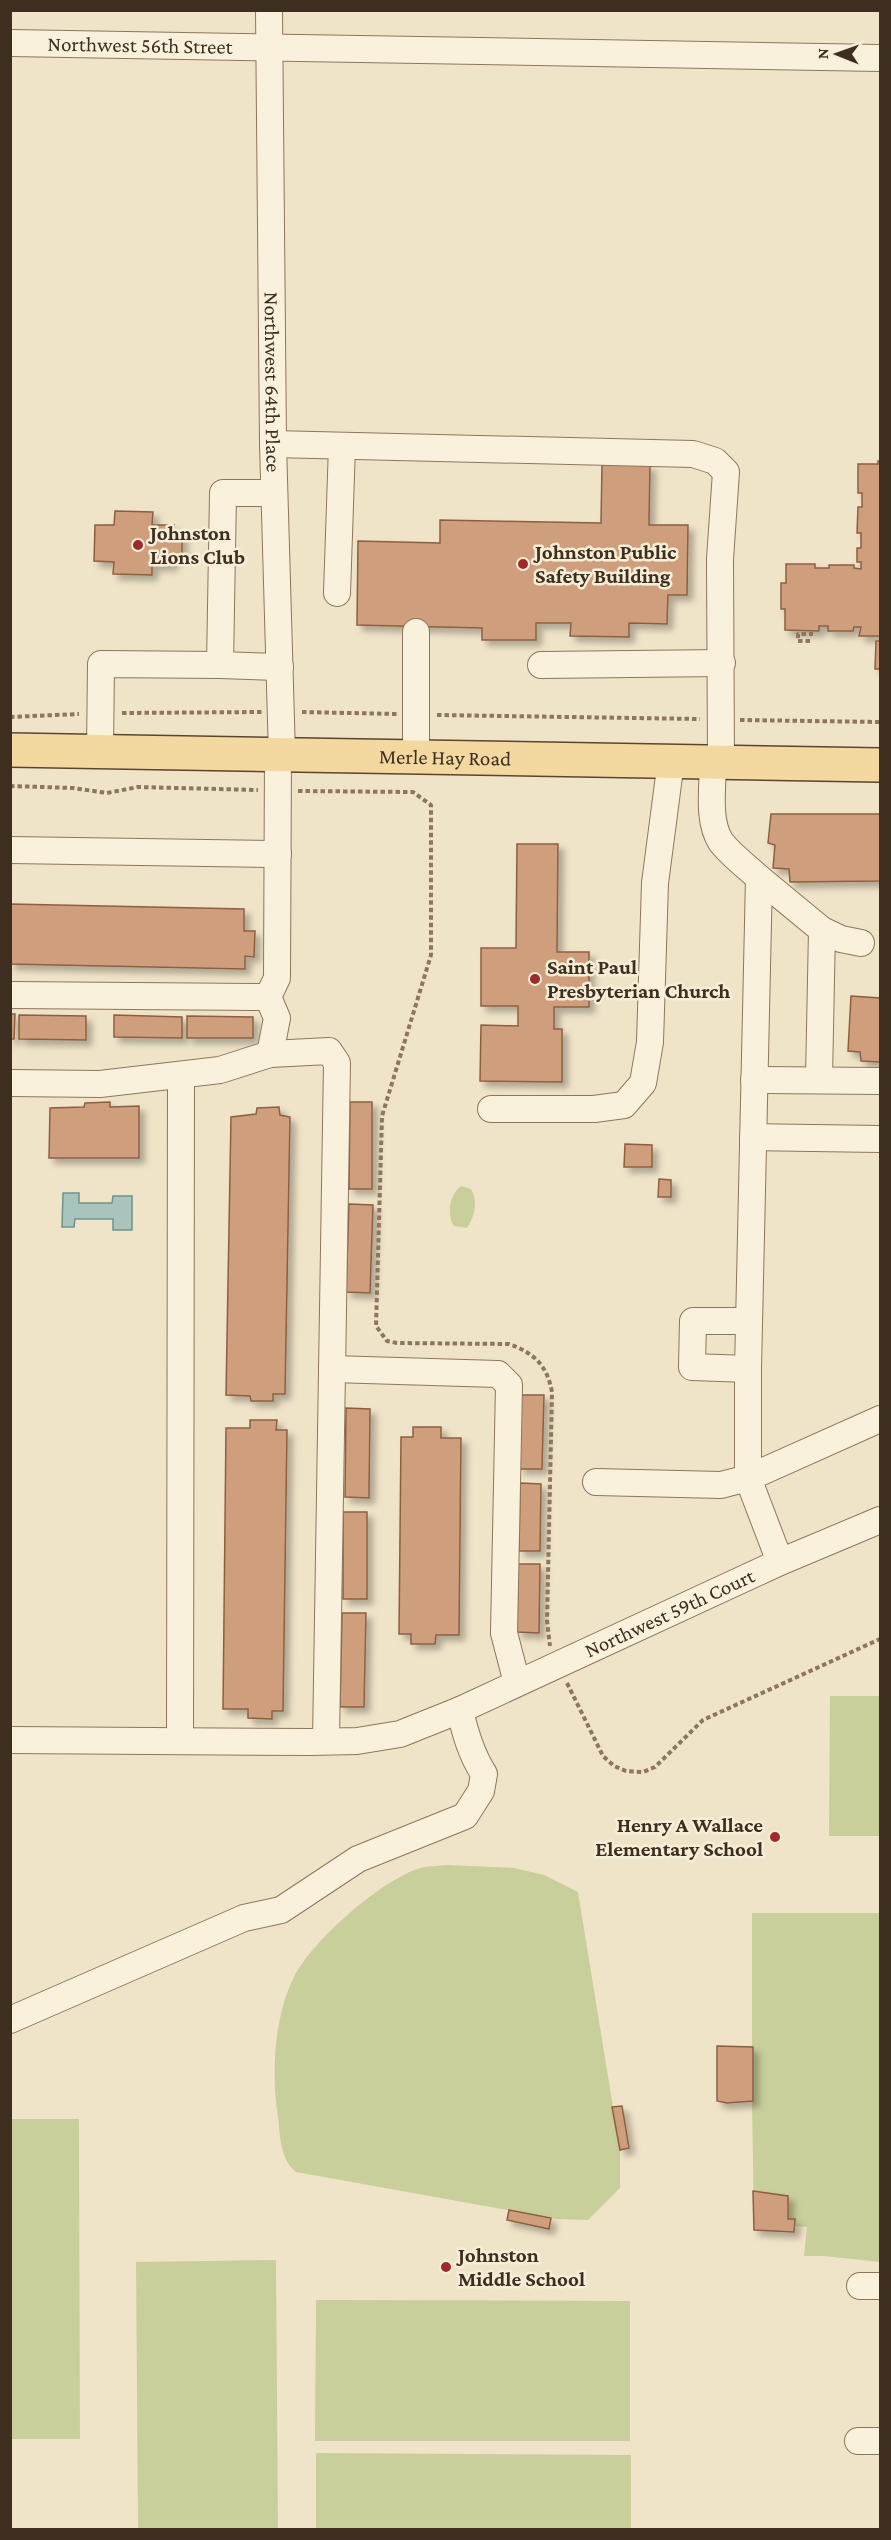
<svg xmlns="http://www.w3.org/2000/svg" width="891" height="2540" font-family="'Crimson Pro',serif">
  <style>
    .green { fill: #c9cf9b }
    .water { fill: #a9c4bc; stroke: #6f938a; stroke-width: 1.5 }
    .building { fill: #cf9f7d; stroke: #8d5f41; stroke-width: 1.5; filter: url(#shadow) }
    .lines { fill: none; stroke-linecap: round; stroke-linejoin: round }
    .minor-casing { stroke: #8d765c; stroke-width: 28 }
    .major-casing { stroke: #5b4430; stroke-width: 36 }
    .path { stroke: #8d765c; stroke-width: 4; stroke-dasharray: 4.5 3; stroke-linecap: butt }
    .minor { stroke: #faf1dc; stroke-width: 26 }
    .major { stroke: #f3d9a0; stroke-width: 33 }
    .poi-dot { fill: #9e2a2b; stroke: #f7eed8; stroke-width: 2 }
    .labels { text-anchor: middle; stroke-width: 5; stroke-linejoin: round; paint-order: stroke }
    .street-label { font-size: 21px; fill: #3d2e20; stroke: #f7eed8 }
    .poi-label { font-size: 21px; font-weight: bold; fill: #3d2e20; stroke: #f7eed8; text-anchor: start }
  </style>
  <defs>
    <filter id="shadow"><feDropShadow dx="5.5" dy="5.5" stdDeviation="3" flood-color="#0004"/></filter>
  </defs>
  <rect width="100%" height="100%" fill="#f0e4c8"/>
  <!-- green -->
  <g class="green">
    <path d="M461 1186 471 1189C478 1201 475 1216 467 1228L454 1226C446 1214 450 1194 461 1186Z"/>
    <polygon points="830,1696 880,1696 880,1836 829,1836"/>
    <path d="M447 1865 514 1868 544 1875 578 1892 620 2150V2188L588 2220 557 2219 296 2172C280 2160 280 2134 278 2117 271 2075 274 2016 294 1977 312 1941 381 1880 420 1868 428 1866 438 1866 447 1865Z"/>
    <polygon points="752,1913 880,1913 880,2262 824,2256 804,2256 807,2227 795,2226 794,2232 754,2230 752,2101 727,2103 717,2101 717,2046 752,2046"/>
    <polygon points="11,2119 79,2119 80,2439 11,2439"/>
    <polygon points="276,2260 278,2529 138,2529 136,2262"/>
    <polygon points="316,2300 630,2301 630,2441 315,2441"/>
    <polygon points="316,2453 631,2455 631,2529 316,2529"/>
  </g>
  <!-- water -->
  <polygon class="water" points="63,1193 79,1193 79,1203 112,1203 113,1196 132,1196 132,1230 113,1230 113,1219 75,1219 74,1227 62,1227"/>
  <!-- building -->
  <g class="building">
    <polygon points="878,461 880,461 880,636 859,636 861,627 854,627 853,631 828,631 828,626 819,626 819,631 785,630 785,609 781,609 781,583 786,583 786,564 815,564 815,568 829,568 829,565 854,565 854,568 861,569 861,562 857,562 857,548 861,548 861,533 857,533 858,507 862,507 862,493 858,493 858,464 878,464"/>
    <polygon points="602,464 650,465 649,525 688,525 687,595 668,595 667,624 629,623 629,637 570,636 571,623 536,623 536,640 482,640 482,628 357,625 358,541 440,543 440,520 601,523"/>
    <polygon points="115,511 153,512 152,525 174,525 174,533 182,532 182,557 172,557 172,565 152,565 152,575 113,574 114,562 94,561 95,525 114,525"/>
    <polygon points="876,641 880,641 880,669 875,669"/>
    <polygon points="771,814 880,814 880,881 790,882 789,869 773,868 775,845 768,843"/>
    <polygon points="517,844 558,844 557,952 589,952 589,1007 554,1007 554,1029 562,1029 562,1082 480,1081 481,1025 518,1026 518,1006 481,1006 481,948 516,948"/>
    <polygon points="10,904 244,909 244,931 255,931 254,957 245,956 245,969 10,964"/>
    <polygon points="851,996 880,998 880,1062 861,1061 860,1052 848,1051"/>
    <polygon points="10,1014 15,1014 14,1039 10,1039"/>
    <polygon points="19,1015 86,1016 86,1040 19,1039"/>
    <polygon points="114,1015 182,1017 182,1038 114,1037"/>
    <polygon points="187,1016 253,1017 253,1038 187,1038"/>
    <polygon points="110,1102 110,1107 139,1106 139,1158 49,1158 50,1108 84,1107 85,1103"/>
    <polygon points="350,1102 372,1102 372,1189 349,1189"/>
    <polygon points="279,1107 280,1115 290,1117 285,1394 273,1394 273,1401 251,1401 250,1396 226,1395 231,1117 256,1114 257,1108"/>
    <polygon points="625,1144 652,1145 652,1167 624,1167"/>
    <polygon points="659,1179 671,1180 671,1197 658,1197"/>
    <polygon points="349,1204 373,1205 370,1293 346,1292"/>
    <polygon points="521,1395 544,1395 542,1469 519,1469"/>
    <polygon points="346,1408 370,1409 369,1498 345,1497"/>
    <polygon points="250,1420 277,1420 276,1430 287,1430 283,1711 272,1711 272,1719 248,1718 248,1709 223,1709 226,1428 250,1428"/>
    <polygon points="413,1427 441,1427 441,1438 461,1438 459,1635 436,1635 435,1644 411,1644 411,1634 399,1634 401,1437 413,1437"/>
    <polygon points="520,1483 541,1484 540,1551 519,1551"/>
    <rect x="343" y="1512" width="24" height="87"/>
    <polygon points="518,1564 540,1564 539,1633 517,1632"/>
    <polygon points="342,1613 366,1613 364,1707 340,1707"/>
    <polygon points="717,2046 753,2047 753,2101 727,2103 717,2101"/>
    <polygon points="622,2106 629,2148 620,2150 612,2107"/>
    <polygon points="753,2191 788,2196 788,2219 795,2219 794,2232 754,2230"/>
    <polygon points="509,2210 551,2218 549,2229 507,2220"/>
  </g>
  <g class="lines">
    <!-- minor casing -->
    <g class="minor-casing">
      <g id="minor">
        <path id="s1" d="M269 10 273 444 282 755"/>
        <path id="s2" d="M10 43 880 58"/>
        <polyline points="273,444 693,454 715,461 726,472 720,559 721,762"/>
        <polyline points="274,493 223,493 220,665 280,667"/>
        <polyline points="337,593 342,446"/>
        <polyline points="416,632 416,757"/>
        <polyline points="541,665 722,663"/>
        <polyline points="100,751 101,664 220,665"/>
        <path d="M713 762C713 786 707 821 721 842 731 855 747 867 759 878L748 1369V1478L780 1562"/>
        <polyline points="10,850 278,854"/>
        <polyline points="759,878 822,930 819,1079"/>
        <polyline points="822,930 841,939 861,943"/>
        <polyline points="10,995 268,997 277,978 278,755"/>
        <polyline points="270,1054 329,1051 337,1063 326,1741"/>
        <polyline points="754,1080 880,1081"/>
        <polyline points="10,1083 100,1084 220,1070 270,1054 277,1018 268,997"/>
        <polyline points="491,1109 594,1109 624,1105 643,1083 650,1042 655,883 671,761"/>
        <polyline points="753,1137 880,1139"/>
        <polyline points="332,1369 498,1374 509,1385 504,1633 517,1683"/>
        <polyline points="748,1369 692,1367 693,1321 749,1321"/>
        <polyline points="596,1482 721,1485 748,1478 880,1419"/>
        <path id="s3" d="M10 1740 310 1742 357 1741 400 1734 460 1710 780 1562 880 1520"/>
        <polyline points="180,1741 181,1075"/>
        <path d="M10 2020 244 1918 281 1910 358 1859 465 1816 481 1791 484 1774C471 1754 465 1733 460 1710"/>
        <polyline points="860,2286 880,2286"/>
        <polyline points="858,2441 880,2441"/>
      </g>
    </g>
    <!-- major casing -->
    <g class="major-casing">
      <g id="major">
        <path id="s4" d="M10 750 880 765"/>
      </g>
    </g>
    <!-- path -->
    <g class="path">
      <polyline points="810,641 798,641 798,634 813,634"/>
      <polyline points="302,712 397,714"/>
      <polyline points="122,713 262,712"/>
      <polyline points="437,715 700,719"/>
      <polyline points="10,717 79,714"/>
      <polyline points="740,720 880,722"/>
      <polyline points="10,786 73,788 107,793 138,787 258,790"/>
      <path d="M298 791 413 792 431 805V955L382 1116 376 1326 387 1341 397 1343 509 1344C534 1353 547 1365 552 1392L547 1621 550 1646"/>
      <polyline points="567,1683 603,1756 614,1766 626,1771 643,1772 655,1767 703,1720 880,1639"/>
    </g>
    <!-- minor -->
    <use href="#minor" class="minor"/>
    <!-- major -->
    <use href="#major" class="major"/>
  </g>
  <!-- markers -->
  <g class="poi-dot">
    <circle cx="138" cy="545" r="6"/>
    <circle cx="523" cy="564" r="6"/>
    <circle cx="535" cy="979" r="6"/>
    <circle cx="775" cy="1837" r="6"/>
    <circle cx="446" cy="2267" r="6"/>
  </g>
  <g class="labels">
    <!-- street labels -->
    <g class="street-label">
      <text dy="7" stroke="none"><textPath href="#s2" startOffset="130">Northwest 56th Street</textPath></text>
      <text dy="7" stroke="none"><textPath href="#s1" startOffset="372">Northwest 64th Place</textPath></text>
      <text dy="7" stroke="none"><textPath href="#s4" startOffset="435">Merle Hay Road</textPath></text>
      <text dy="7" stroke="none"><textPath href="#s3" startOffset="686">Northwest 59th Court</textPath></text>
    </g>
    <!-- poi labels -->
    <g class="poi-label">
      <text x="150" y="540">Johnston<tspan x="150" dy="24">Lions Club</tspan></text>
      <text x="535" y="559">Johnston Public<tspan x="535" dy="24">Safety Building</tspan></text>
      <text x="547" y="974">Saint Paul<tspan x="547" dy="24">Presbyterian Church</tspan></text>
      <text x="763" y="1832" text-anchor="end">Henry A Wallace<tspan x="763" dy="24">Elementary School</tspan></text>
      <text x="458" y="2262">Johnston<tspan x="458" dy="24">Middle School</tspan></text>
    </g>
  </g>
  <!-- border -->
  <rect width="891" height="2540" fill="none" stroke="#3d2e20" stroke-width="24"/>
  <!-- north arrow -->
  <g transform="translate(837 54) rotate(271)" stroke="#f7eed8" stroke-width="4.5" paint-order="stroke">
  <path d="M0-4.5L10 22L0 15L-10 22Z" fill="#3d2e20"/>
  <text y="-9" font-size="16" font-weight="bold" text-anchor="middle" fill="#3d2e20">N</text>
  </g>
</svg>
